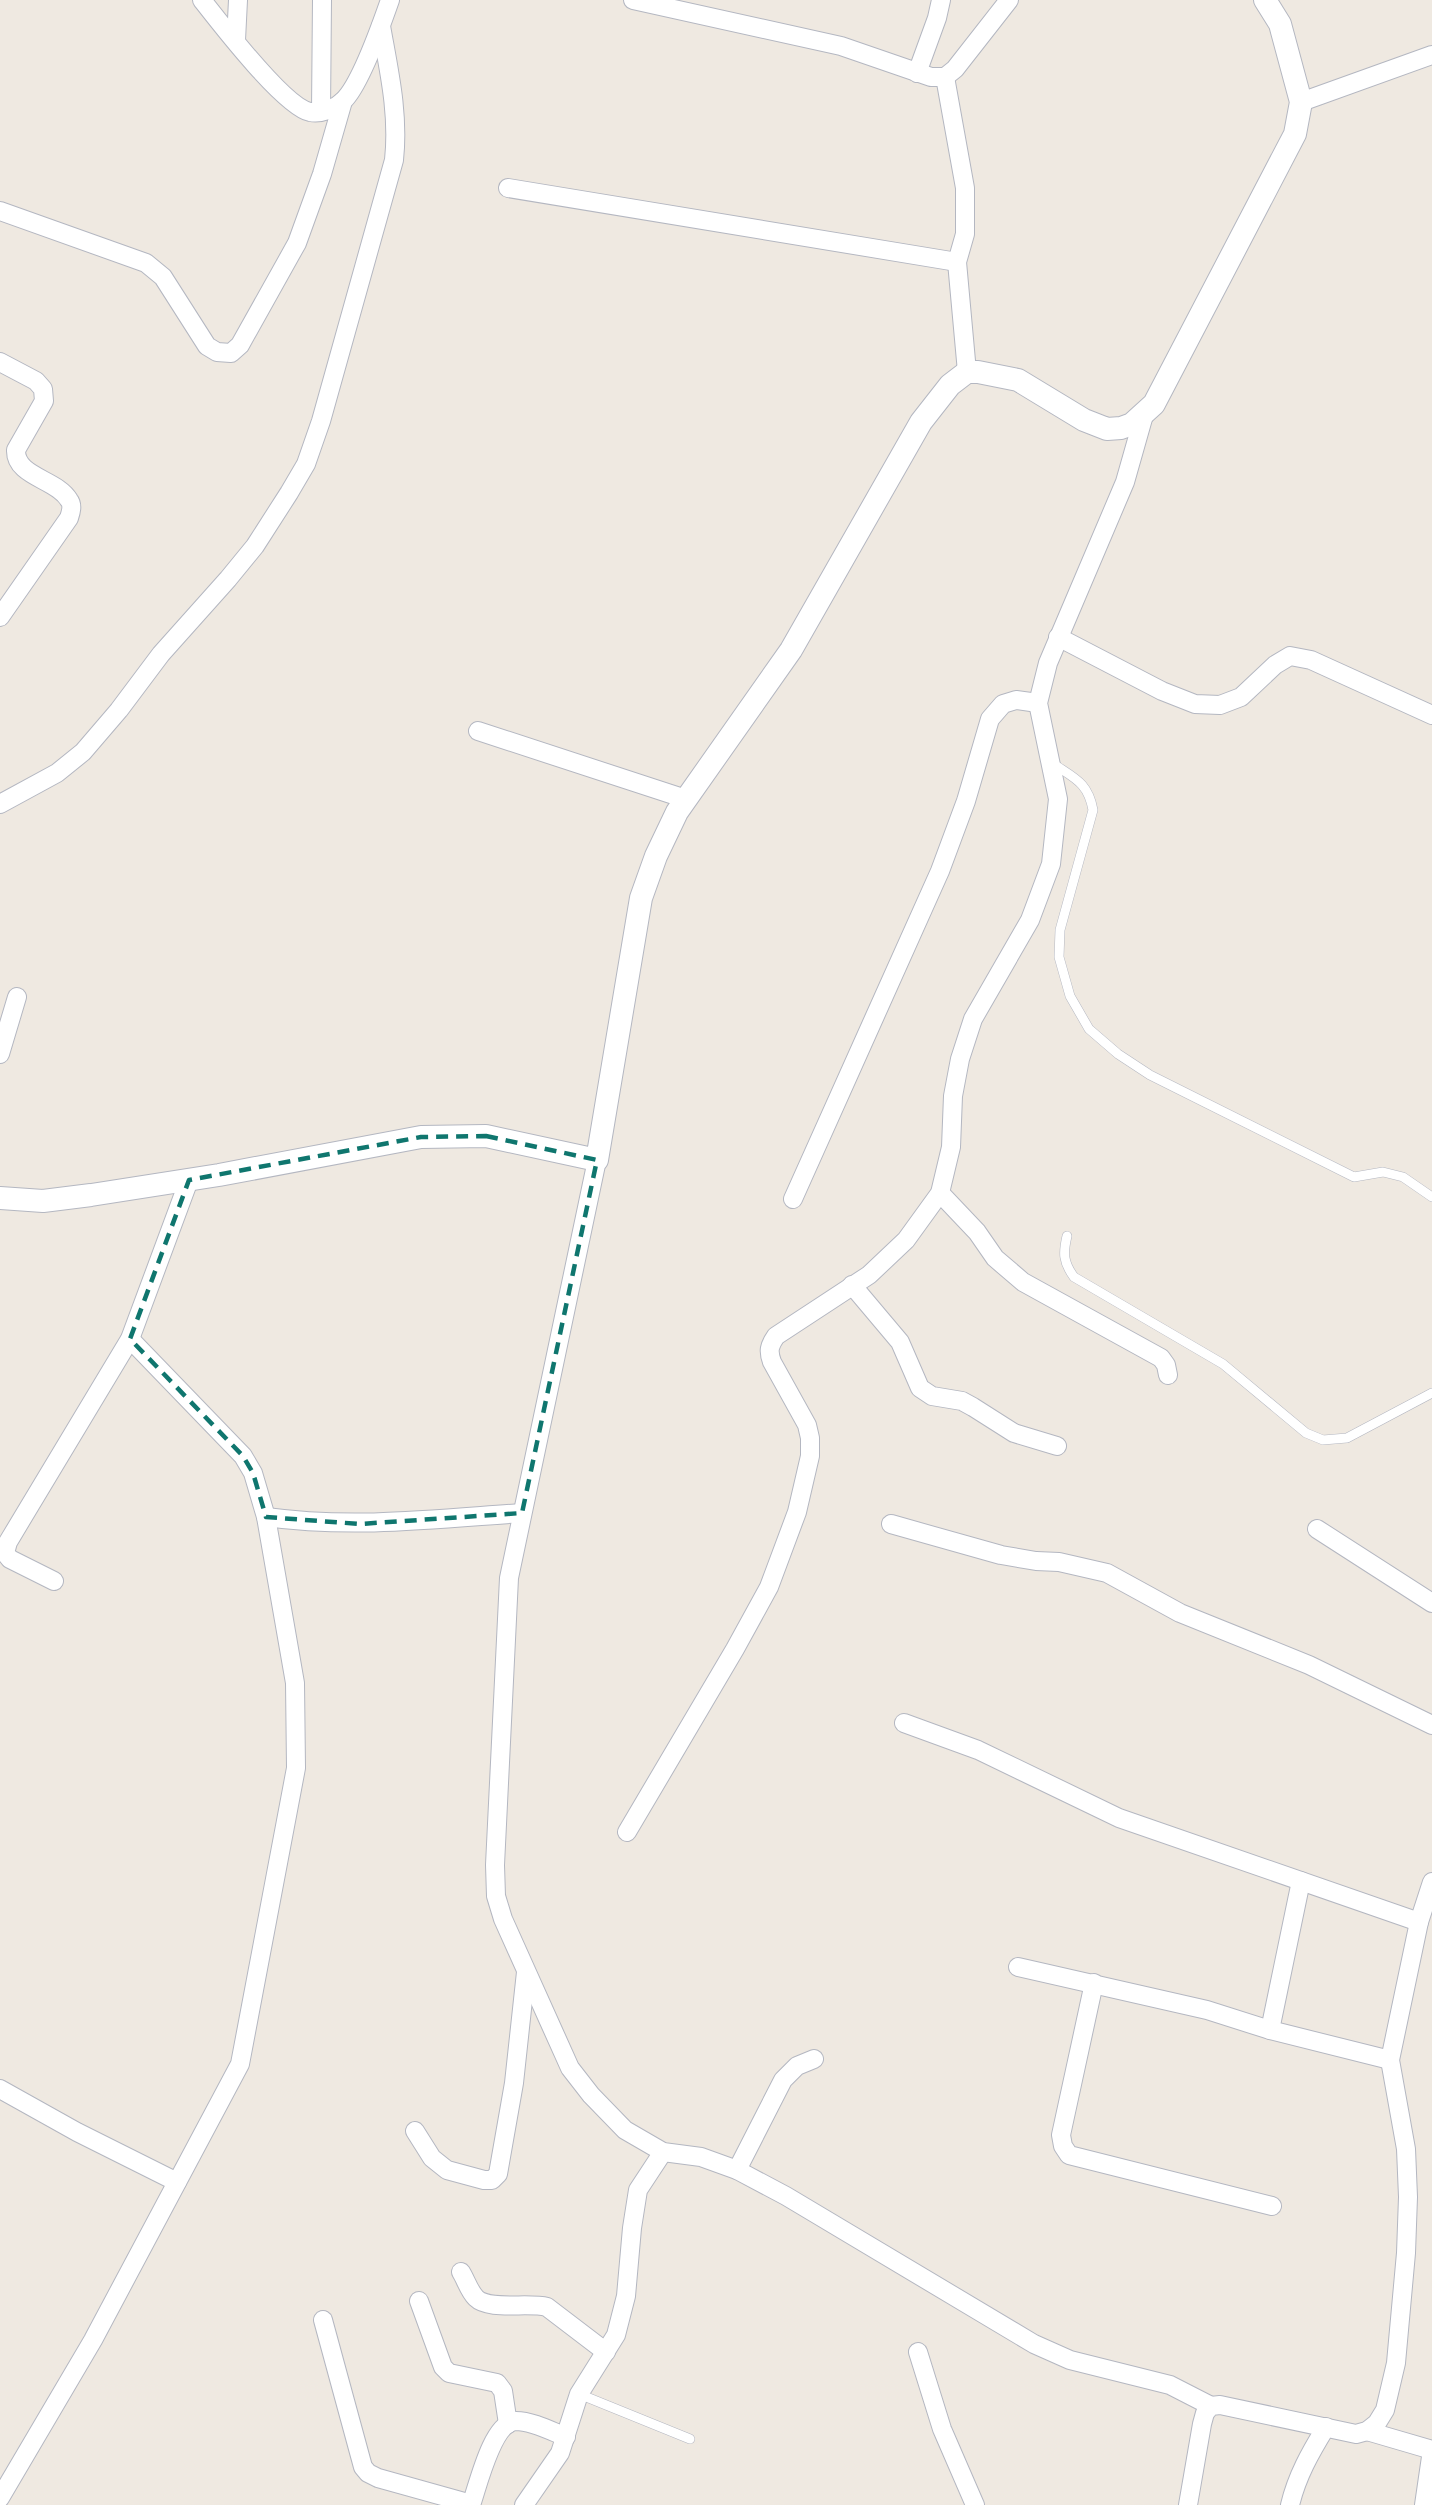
<svg xmlns="http://www.w3.org/2000/svg" width="1432" height="2505" font-family="Overpass,sans-serif">
  <style>
    .lines { fill: none; stroke-linecap: round; stroke-linejoin: round }
    .service-casing { stroke: #b4b7c1; stroke-width: 10 }
    .minor-casing { stroke: #b4b7c1; stroke-width: 20 }
    .tertiary-casing { stroke: #b4b7c1; stroke-width: 24 }
    .service { stroke: #fff; stroke-width: 9 }
    .minor { stroke: #fff; stroke-width: 18 }
    .tertiary { stroke: #fff; stroke-width: 22 }
    .marked { fill: none; stroke: #0f766e; stroke-width: 4.5; stroke-dasharray: 12 8; stroke-linejoin: round }
  </style>
  <rect width="100%" height="100%" fill="#efe9e1"/>
  <g class="lines">
    <!-- service casing -->
    <g class="service-casing">
      <g id="service">
        <path d="M1052 763C1074 778 1088 782 1093 810L1060 930 1059 957 1070 996 1089 1029 1118 1054 1150 1075 1354 1177 1383 1172 1403 1177 1432 1197"/>
        <path d="M1067 1236C1063 1253 1063 1262 1074 1277L1223 1364 1306 1433 1323 1440 1347 1438 1432 1393"/>
        <polyline points="579,2394 690,2439"/>
      </g>
    </g>
    <!-- minor casing -->
    <g class="minor-casing">
      <g id="minor">
        <path d="M202 0C220 23 285 107 310 112 322 114 335 109 344 100 360 84 382 23 390 0"/>
        <polyline points="633,0 841,46 931,77 945,77 955,69 1009,0"/>
        <polyline points="236,40 238,0"/>
        <polyline points="917,73 937,18 941,0"/>
        <polyline points="945,77 965,188 965,234 957,262 967,372"/>
        <polyline points="1301,102 1432,55"/>
        <polyline points="321,111 322,0"/>
        <polyline points="508,188 957,262"/>
        <polyline points="0,211 146,263 163,277 207,346 217,352 231,353 240,345 297,243 322,174 343,101"/>
        <path d="M0 362 36 381 43 389 44 401 16 450C15 477 57 479 69 500 73 505 71 512 69 518L0 617"/>
        <polyline points="1058,637 1162,691 1195,704 1220,705 1241,697 1275,665 1290,656 1311,660 1432,715"/>
        <polyline points="478,731 686,799"/>
        <path d="M0 804 57 773 83 752 119 710 161 654 228 579 255 546 289 493 306 464 321 421 394 160C399 114 389 71 381 26"/>
        <polyline points="0,1054 17,997"/>
        <polyline points="597,1160 509,1578 495,1865 496,1896 503,1919 570,2068 591,2095 625,2130 663,2152 701,2157 737,2170 786,2196 1034,2344 1070,2360 1170,2385 1211,2406"/>
        <polyline points="940,1193 977,1232 995,1258 1023,1282 1161,1358 1166,1365 1168,1375"/>
        <polyline points="793,1199 940,871 966,801 990,719 1003,704 1016,700 1038,703"/>
        <polyline points="852,1285 900,1342 920,1388 932,1396 962,1401 973,1407 1014,1433 1057,1446"/>
        <path d="M266 1517C353 1529 436 1519 522 1513"/>
        <polyline points="891,1524 1001,1555 1036,1561 1059,1562 1107,1573 1180,1613 1309,1665 1432,1725"/>
        <polyline points="1317,1529 1432,1603"/>
        <polyline points="54,1581 10,1559 5,1553 8,1542 130,1339 189,1180"/>
        <polyline points="904,1723 978,1750 1119,1818 1419,1922"/>
        <path d="M627 1832 735 1649 769 1587 797 1512 810 1456V1438L807 1425 772 1362C768 1351 769 1346 776 1336L869 1275 906 1240 940 1193 951 1147 953 1096 960 1059 973 1019 1030 920 1051 864 1058 799 1038 703 1048 663 1125 482 1144 415"/>
        <polyline points="1018,1967 1207,2010 1270,2030 1390,2060"/>
        <polyline points="1094,1983 1061,2135 1063,2146 1069,2155 1272,2206"/>
        <polyline points="1270,2030 1301,1881"/>
        <polyline points="0,2089 77,2132 177,2182"/>
        <polyline points="415,2131 432,2158 447,2170 484,2180 492,2180 498,2174 514,2083 526,1972"/>
        <polyline points="737,2170 783,2080 797,2066 814,2059"/>
        <path d="M461 2272C466 2280 469 2291 476 2298 489 2311 528 2302 547 2307L606 2352"/>
        <polyline points="419,2301 443,2367 449,2373 497,2383 503,2391 508,2424"/>
        <polyline points="323,2320 363,2467 368,2473 378,2478 471,2504"/>
        <polyline points="918,2352 942,2429 975,2505"/>
        <polyline points="1367,2431 1432,2450"/>
        <polyline points="0,2498 93,2340 240,2064 296,1768 295,1683 266,1517 253,1473 243,1456 130,1339"/>
        <path d="M471 2505C478 2486 492 2422 516 2421 532 2421 551 2431 566 2437"/>
        <polyline points="524,2505 560,2453 579,2394 616,2335 626,2296 632,2228 638,2190 663,2152"/>
        <polyline points="1188,2505 1202,2424 1205,2413 1211,2406 1220,2405 1356,2434 1367,2431 1377,2423 1385,2410 1396,2363 1406,2253 1408,2197 1406,2149 1390,2060 1419,1922 1432,1882"/>
        <path d="M1290 2505C1297 2476 1310 2453 1326 2427"/>
        <polyline points="1424,2505 1432,2450"/>
      </g>
    </g>
    <!-- tertiary casing -->
    <g class="tertiary-casing">
      <polyline id="tertiary" points="0,1198 43,1201 91,1195 219,1175 421,1137 486,1136 597,1160 641,898 656,856 677,812 791,650 921,422 950,385 967,372 978,372 1018,380 1084,420 1107,429 1121,428 1132,424 1154,404 1295,134 1301,102 1280,24 1265,0"/>
    </g>
    <!-- service -->
    <use href="#service" class="service"/>
    <!-- minor -->
    <use href="#minor" class="minor"/>
    <!-- tertiary -->
    <use href="#tertiary" class="tertiary"/>
  </g>
  <!-- marked area -->
  <path class="marked" d="M486 1136 597 1160 522 1513 360 1524 266 1517 253 1473 243 1456 130 1339 189 1180 421 1137Z"/>
</svg>
